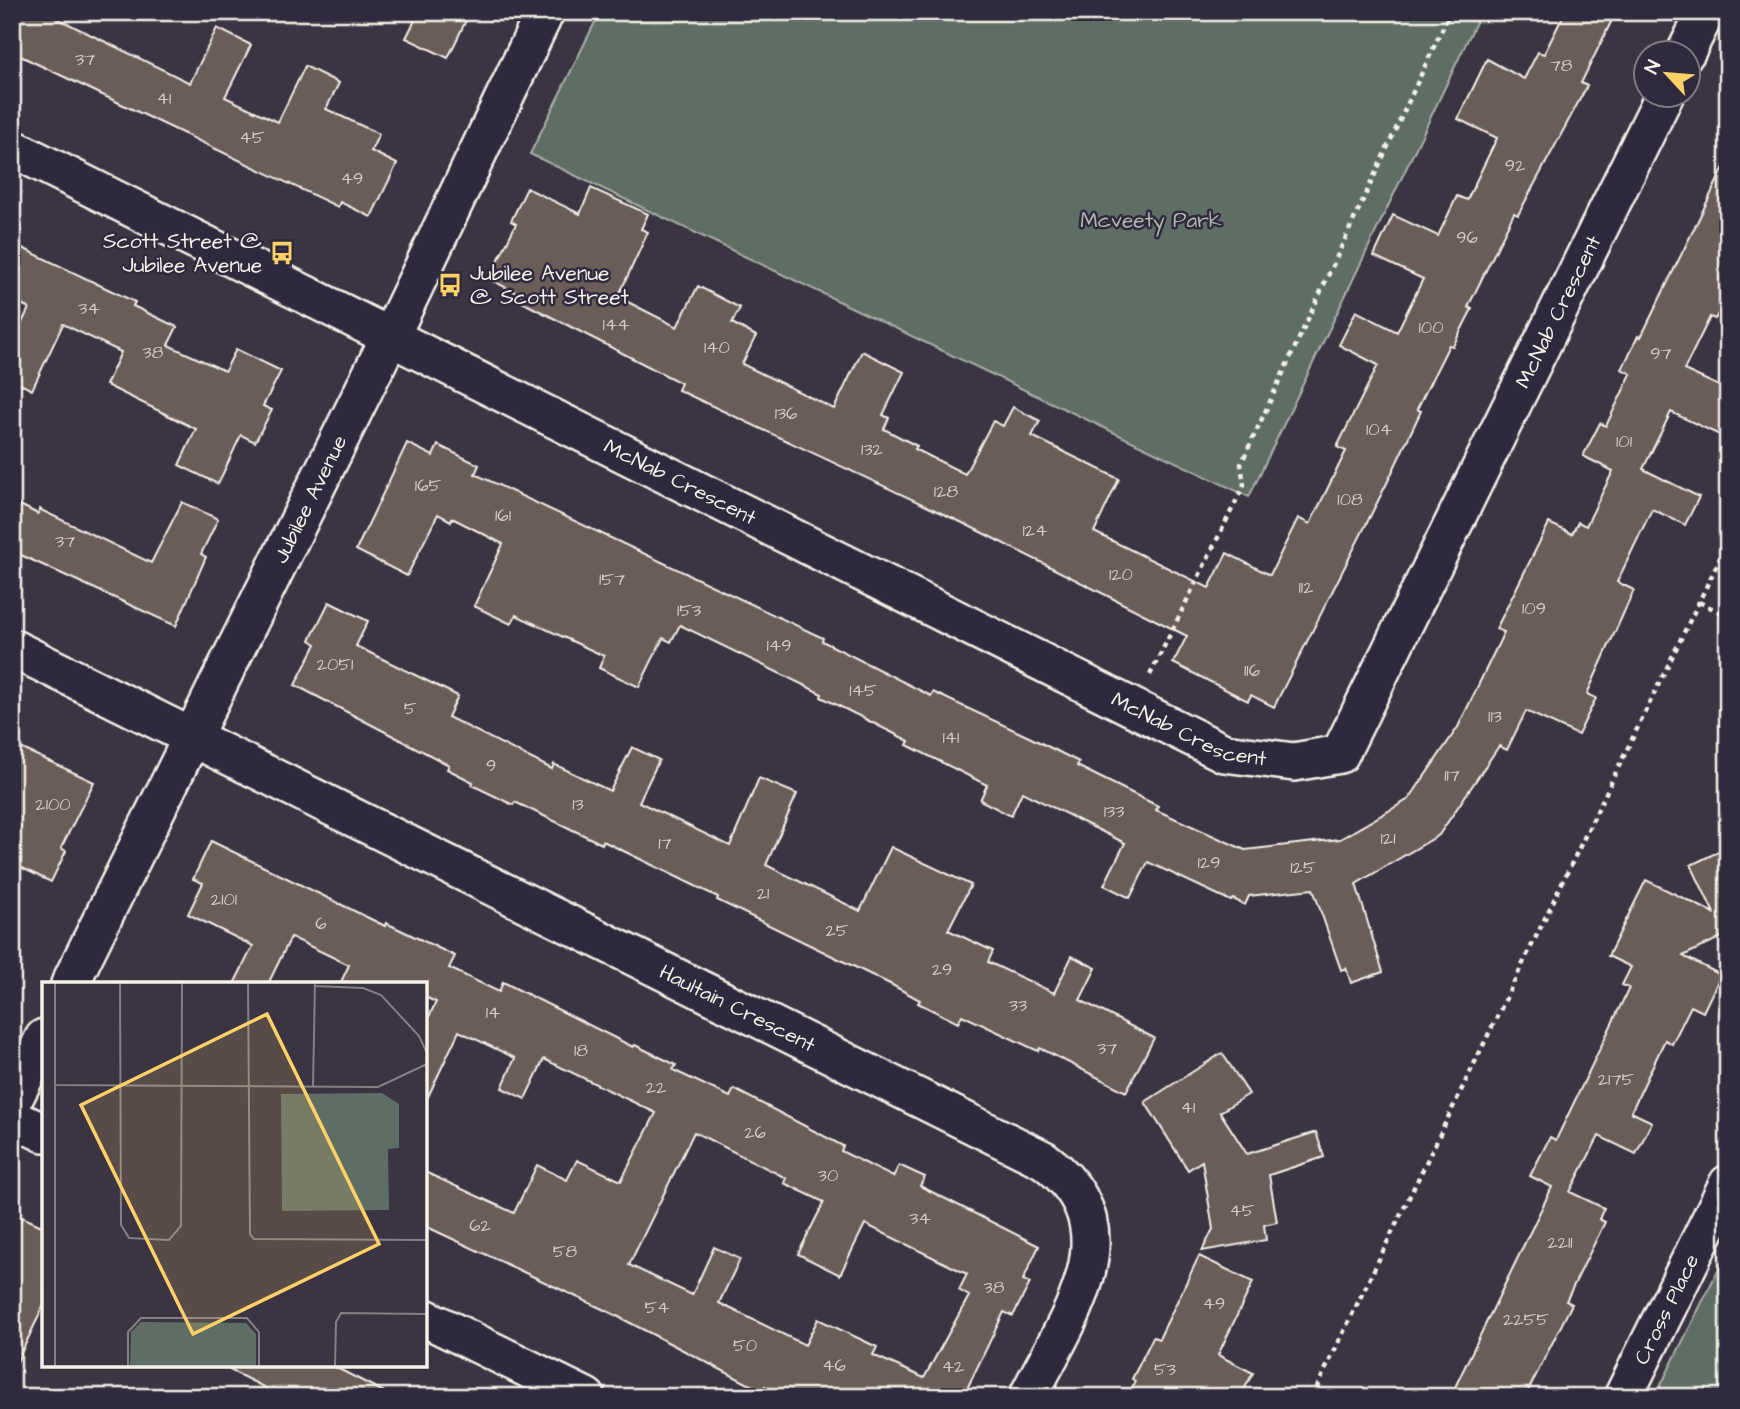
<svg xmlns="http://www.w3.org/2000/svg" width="1740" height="1409" font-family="'Architects Daughter',sans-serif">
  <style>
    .green { fill: #5f6e65; stroke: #aab0a6; stroke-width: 2 }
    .building { fill: #6a5d59; stroke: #f4f1e8; stroke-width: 2; fill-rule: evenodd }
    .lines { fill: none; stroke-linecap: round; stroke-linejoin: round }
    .street-casing { stroke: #f4f1e8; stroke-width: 42 }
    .path { stroke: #f4f1e8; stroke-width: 4.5; stroke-dasharray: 5 5; stroke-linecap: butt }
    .street { stroke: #2f2a3d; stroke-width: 37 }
    .labels { text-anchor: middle; stroke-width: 5; stroke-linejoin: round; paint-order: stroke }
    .number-label { font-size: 18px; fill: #d2ccc4 }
    .park-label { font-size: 21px; fill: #b1b6ad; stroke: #2f2a3d }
    .poi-label { font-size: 21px; fill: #f4f1e8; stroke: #2f2a3d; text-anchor: end }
    .street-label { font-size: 21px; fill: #f4f1e8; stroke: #2f2a3d }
    .inset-road { fill: none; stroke: #858085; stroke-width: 2 }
    .view { fill: #ffd166; fill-opacity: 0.15; stroke: #ffd166; stroke-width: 3.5 }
    .inset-edge { fill: none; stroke: #f4f1e8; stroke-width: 3.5 }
  </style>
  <rect width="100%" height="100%" fill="#3b3443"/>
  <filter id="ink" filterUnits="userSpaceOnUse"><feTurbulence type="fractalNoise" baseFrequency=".0143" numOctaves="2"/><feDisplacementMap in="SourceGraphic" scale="14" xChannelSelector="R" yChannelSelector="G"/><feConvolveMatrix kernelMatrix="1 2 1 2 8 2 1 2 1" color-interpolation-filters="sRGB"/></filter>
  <g filter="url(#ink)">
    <!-- green -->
    <g class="green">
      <polygon points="600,12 1481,12 1249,497 530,154"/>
      <polygon points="1728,1250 1728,1397 1655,1397"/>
    </g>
    <!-- building -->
    <g class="building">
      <polygon points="12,12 44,12 190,83 217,28 251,45 225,97 278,122 305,66 339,83 326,109 379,134 371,151 397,164 371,217 340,202 338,207 12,52"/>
      <polygon points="419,12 470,12 448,58 406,38"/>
      <polygon points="1565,12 1616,12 1581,83 1587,86 1518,215 1514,213 1468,307 1472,309 1453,346 1449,345 1417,409 1421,411 1388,481 1274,707 1251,695 1248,701 1173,663 1187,636 967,525 678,390 681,383 520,301 523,296 489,279 516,224 511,221 527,188 580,214 591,188 648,214 641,229 648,232 618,297 677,327 698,286 740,308 732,323 756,336 742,364 834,409 862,351 904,372 883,415 889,418 884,429 917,446 915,449 965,474 993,421 1003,426 1013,407 1040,421 1032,436 1119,479 1094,532 1209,588 1227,553 1270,575 1298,518 1310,524 1346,451 1337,447 1378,365 1339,345 1356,311 1397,332 1423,279 1374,256 1393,215 1438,236 1457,196 1467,200 1497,138 1458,119 1487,59 1524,79 1538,52 1544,54"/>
      <polygon points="1728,159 1728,319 1718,314 1715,319 1710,317 1684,370 1728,390 1728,439 1671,412 1643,469 1699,497 1685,525 1652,509 1617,582 1634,590 1587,694 1596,698 1578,735 1526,711 1507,750 1499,746 1439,835 1356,884 1383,972 1351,983 1346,968 1341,970 1313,889 1249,896 1245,905 1233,899 1231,901 1148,862 1130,898 1104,885 1125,843 1022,792 1011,816 980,800 987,785 907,745 909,741 821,697 822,694 680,625 671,642 663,638 639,687 599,668 604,656 516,615 511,624 474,606 503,544 452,518 451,521 438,514 407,576 356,550 407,443 433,456 438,445 479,465 475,474 823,638 822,641 931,696 933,692 1031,738 1079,762 1077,766 1158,806 1156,810 1245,850 1340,839 1409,799 1458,727 1504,632 1496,629 1549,523 1572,534 1578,522 1586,526 1613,471 1583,456 1600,423 1606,426 1631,374 1622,369 1638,336 1641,337"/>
      <polygon points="12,243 135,302 133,306 177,327 168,345 225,371 236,349 281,371 263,406 272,410 255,442 241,435 218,484 179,465 196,429 106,385 121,352 63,324 32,390 12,380 12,344 29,308 12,299"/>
      <polygon points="12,501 38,514 40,509 43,511 151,563 182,502 218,519 201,554 206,557 176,626 12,551"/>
      <polygon points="329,602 368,621 356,646 458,696 448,717 552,769 554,764 610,791 632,747 659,760 639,802 730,846 759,778 797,794 766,865 860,911 891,847 971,885 948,930 993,951 988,962 1054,993 1072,956 1096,968 1080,1000 1154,1038 1126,1092 1040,1048 1038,1051 962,1015 958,1023 918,1003 920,1000 892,985 717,900 718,897 603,841 602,844 515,802 513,805 472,785 473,782 447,769 449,765 295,685 316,644 310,640"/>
      <polygon points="12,744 94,782 61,848 66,851 51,882 12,863"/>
      <path d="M211 841 385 926 386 923 455 956 449 968 499 992 503 982 633 1047 635 1045 676 1065 673 1070 730 1097 734 1089 843 1146 841 1151 893 1177 899 1165 925 1177 920 1186 1039 1246 1023 1280 1030 1283 1013 1316 1004 1312 963 1397H787L765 1386 762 1391 611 1313 425 1226V1172L514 1213 537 1165 567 1180 577 1160 621 1181 656 1113 544 1059 525 1099 502 1088 515 1058 459 1031 425 1103V1025L436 1002 425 997V984H340L349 965 291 937 268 984H234L253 946 188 914 203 883 193 879ZM694 1132 786 1178 784 1183 824 1202 798 1254 840 1275 865 1224 967 1274 959 1290 969 1296 924 1378 873 1355 877 1347 818 1319 805 1345 719 1303 740 1259 714 1247 692 1295 629 1265Z"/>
      <polygon points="1728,847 1728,941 1725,935 1683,956 1721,975 1703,1012 1691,1006 1672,1044 1665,1040 1631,1112 1652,1122 1636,1154 1599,1136 1570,1192 1604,1208 1599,1219 1605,1222 1566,1301 1572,1304 1525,1397 1474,1397 1455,1387 1552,1187 1530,1176 1550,1137 1556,1140 1629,988 1622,985 1631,967 1608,956 1646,880 1714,913 1691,865"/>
      <polygon points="1222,1053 1249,1094 1220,1112 1247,1154 1316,1132 1324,1157 1269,1175 1277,1222 1264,1225 1266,1240 1202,1251 1213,1229 1202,1161 1188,1170 1145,1102"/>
      <polygon points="22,1217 44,1227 44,1305 12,1372 12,1238"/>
      <polygon points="1199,1256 1253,1282 1218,1355 1253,1373 1240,1397 1128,1397 1135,1381 1132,1379 1153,1337 1159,1339"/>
      <polygon points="220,1365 331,1365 394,1397 283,1397"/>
    </g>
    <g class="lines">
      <!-- street casing -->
      <g class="street-casing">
        <g id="street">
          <polyline points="1686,52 1706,12"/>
          <path id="s1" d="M12 148 1224 753 1294 762 1340 754 1665 94"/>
          <path id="s2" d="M12 648 1044 1160C1137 1229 1067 1318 1028 1397"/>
          <path id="s3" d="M70 984 391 335 545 12"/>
          <polyline points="12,1102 44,1038"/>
          <polyline points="12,1118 44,1133"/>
          <polyline points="425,1318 586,1397"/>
          <path id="s4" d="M1623 1397 1728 1184"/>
        </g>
      </g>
      <!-- path -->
      <g class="path">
        <polyline points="1699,602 1728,616"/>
        <polyline points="1150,675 1244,485 1241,464 1450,12"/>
        <polyline points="1072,1391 1083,1397"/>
        <polyline points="1312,1397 1728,542"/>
      </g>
      <!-- street -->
      <use href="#street" class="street"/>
    </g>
  </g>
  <!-- icons -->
  <defs>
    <g id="bus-bare" transform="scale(1.89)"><path d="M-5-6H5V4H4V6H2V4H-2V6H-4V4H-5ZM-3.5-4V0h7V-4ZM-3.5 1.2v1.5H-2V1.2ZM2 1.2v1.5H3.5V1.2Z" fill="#ffd166" stroke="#2f2a3d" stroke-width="2.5" paint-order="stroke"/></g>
  </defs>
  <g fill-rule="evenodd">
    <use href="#bus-bare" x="282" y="253"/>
    <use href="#bus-bare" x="450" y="285"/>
  </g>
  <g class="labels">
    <!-- number labels -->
    <g class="number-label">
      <text x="85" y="65">37</text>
      <text x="1561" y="71">78</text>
      <text x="164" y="104">41</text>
      <text x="252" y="143">45</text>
      <text x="1515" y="171">92</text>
      <text x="352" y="184">49</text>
      <text x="1467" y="243">96</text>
      <text x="89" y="314">34</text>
      <text x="616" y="330">144</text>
      <text x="1431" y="333">100</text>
      <text x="717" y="353">140</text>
      <text x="153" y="358">38</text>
      <text x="1661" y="359">97</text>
      <text x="786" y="419">136</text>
      <text x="1379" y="435">104</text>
      <text x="1624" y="447">101</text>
      <text x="872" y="455">132</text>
      <text x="428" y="491">165</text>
      <text x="946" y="497">128</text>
      <text x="1350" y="505">108</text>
      <text x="503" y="521">161</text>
      <text x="1035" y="536">124</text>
      <text x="65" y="547">37</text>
      <text x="1121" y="580">120</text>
      <text x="612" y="585">157</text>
      <text x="1306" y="593">112</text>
      <text x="1534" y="614">109</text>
      <text x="689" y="616">153</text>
      <text x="779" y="651">149</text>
      <text x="335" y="670">2051</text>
      <text x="1252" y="676">116</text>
      <text x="863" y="696">145</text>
      <text x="410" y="714">5</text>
      <text x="1495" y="722">113</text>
      <text x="951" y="743">141</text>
      <text x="491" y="771">9</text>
      <text x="1452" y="781">117</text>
      <text x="53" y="810">2100</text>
      <text x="578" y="810">13</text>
      <text x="1114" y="817">133</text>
      <text x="1388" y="844">121</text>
      <text x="665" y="849">17</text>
      <text x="1209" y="868">129</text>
      <text x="1303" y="873">125</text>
      <text x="763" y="899">21</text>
      <text x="224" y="905">2101</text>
      <text x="321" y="929">6</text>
      <text x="837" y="936">25</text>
      <text x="942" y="975">29</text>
      <text x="1018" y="1011">33</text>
      <text x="493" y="1018">14</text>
      <text x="1107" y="1054">37</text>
      <text x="581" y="1056">18</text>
      <text x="1616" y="1085">2175</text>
      <text x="656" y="1093">22</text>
      <text x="1188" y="1113">41</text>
      <text x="755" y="1138">26</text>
      <text x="828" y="1181">30</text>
      <text x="1242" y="1216">45</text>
      <text x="920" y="1224">34</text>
      <text x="480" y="1231">62</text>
      <text x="1560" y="1248">2211</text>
      <text x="565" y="1257">58</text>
      <text x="994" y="1293">38</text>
      <text x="1214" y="1309">49</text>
      <text x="657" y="1313">54</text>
      <text x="1526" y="1325">2255</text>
      <text x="745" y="1351">50</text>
      <text x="834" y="1371">46</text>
      <text x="953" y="1372">42</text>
      <text x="1165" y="1375">53</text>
    </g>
    <!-- park labels -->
    <g class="park-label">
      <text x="1151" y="227">Mcveety Park</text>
    </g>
    <!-- poi labels -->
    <g class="poi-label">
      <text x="262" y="248">Scott Street @<tspan x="262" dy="24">Jubilee Avenue</tspan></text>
      <text x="470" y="280" text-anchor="start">Jubilee Avenue<tspan x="470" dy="24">@ Scott Street</tspan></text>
    </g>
    <!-- street labels -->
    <g class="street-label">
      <text dy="7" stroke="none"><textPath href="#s1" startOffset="1965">McNab Crescent</textPath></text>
      <text dy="7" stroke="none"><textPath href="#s1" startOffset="747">McNab Crescent</textPath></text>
      <text dy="7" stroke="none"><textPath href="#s3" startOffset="541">Jubilee Avenue</textPath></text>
      <text dy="7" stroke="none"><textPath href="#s1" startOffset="1314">McNab Crescent</textPath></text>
      <text dy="7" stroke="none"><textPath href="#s2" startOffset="810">Haultain Crescent</textPath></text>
      <text dy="7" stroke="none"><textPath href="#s4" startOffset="98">Cross Place</textPath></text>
    </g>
  </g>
  <!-- overview -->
  <g transform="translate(42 982)">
    <rect width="385" height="385" fill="#3b3443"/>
    <path d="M340 111 357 122V166L346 167 347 228 240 229 239 112ZM99 340 204 341 214 352V385H88L89 350Z" fill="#5f6e65"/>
    <path class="inset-road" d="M78 0 79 243 87 256 127 258 139 244 140 0M206 0 208 252 212 257 385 258M273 4 321 6 339 13 377 54 385 71M12 103 336 105 385 82M271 105 273 0M13 385V0M86 385V350L99 336H205L217 350V385M293 385 294 340 299 331 385 332"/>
    <path class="view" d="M225 32 337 262 151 352 39 123Z"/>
    <rect width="385" height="385" class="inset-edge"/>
  </g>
  <!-- margin -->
  <rect width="1740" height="1409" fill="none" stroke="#2f2a3d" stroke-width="42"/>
  <rect x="21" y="21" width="1698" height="1367" fill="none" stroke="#f4f1e8" stroke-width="2.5" filter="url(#ink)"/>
  <!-- north arrow -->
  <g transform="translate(1667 74) rotate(296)"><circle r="33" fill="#2f2a3d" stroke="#7e7a81" stroke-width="2"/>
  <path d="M0-5L12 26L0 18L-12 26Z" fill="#ffd166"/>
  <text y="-10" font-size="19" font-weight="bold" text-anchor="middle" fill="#f4f1e8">N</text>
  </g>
</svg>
